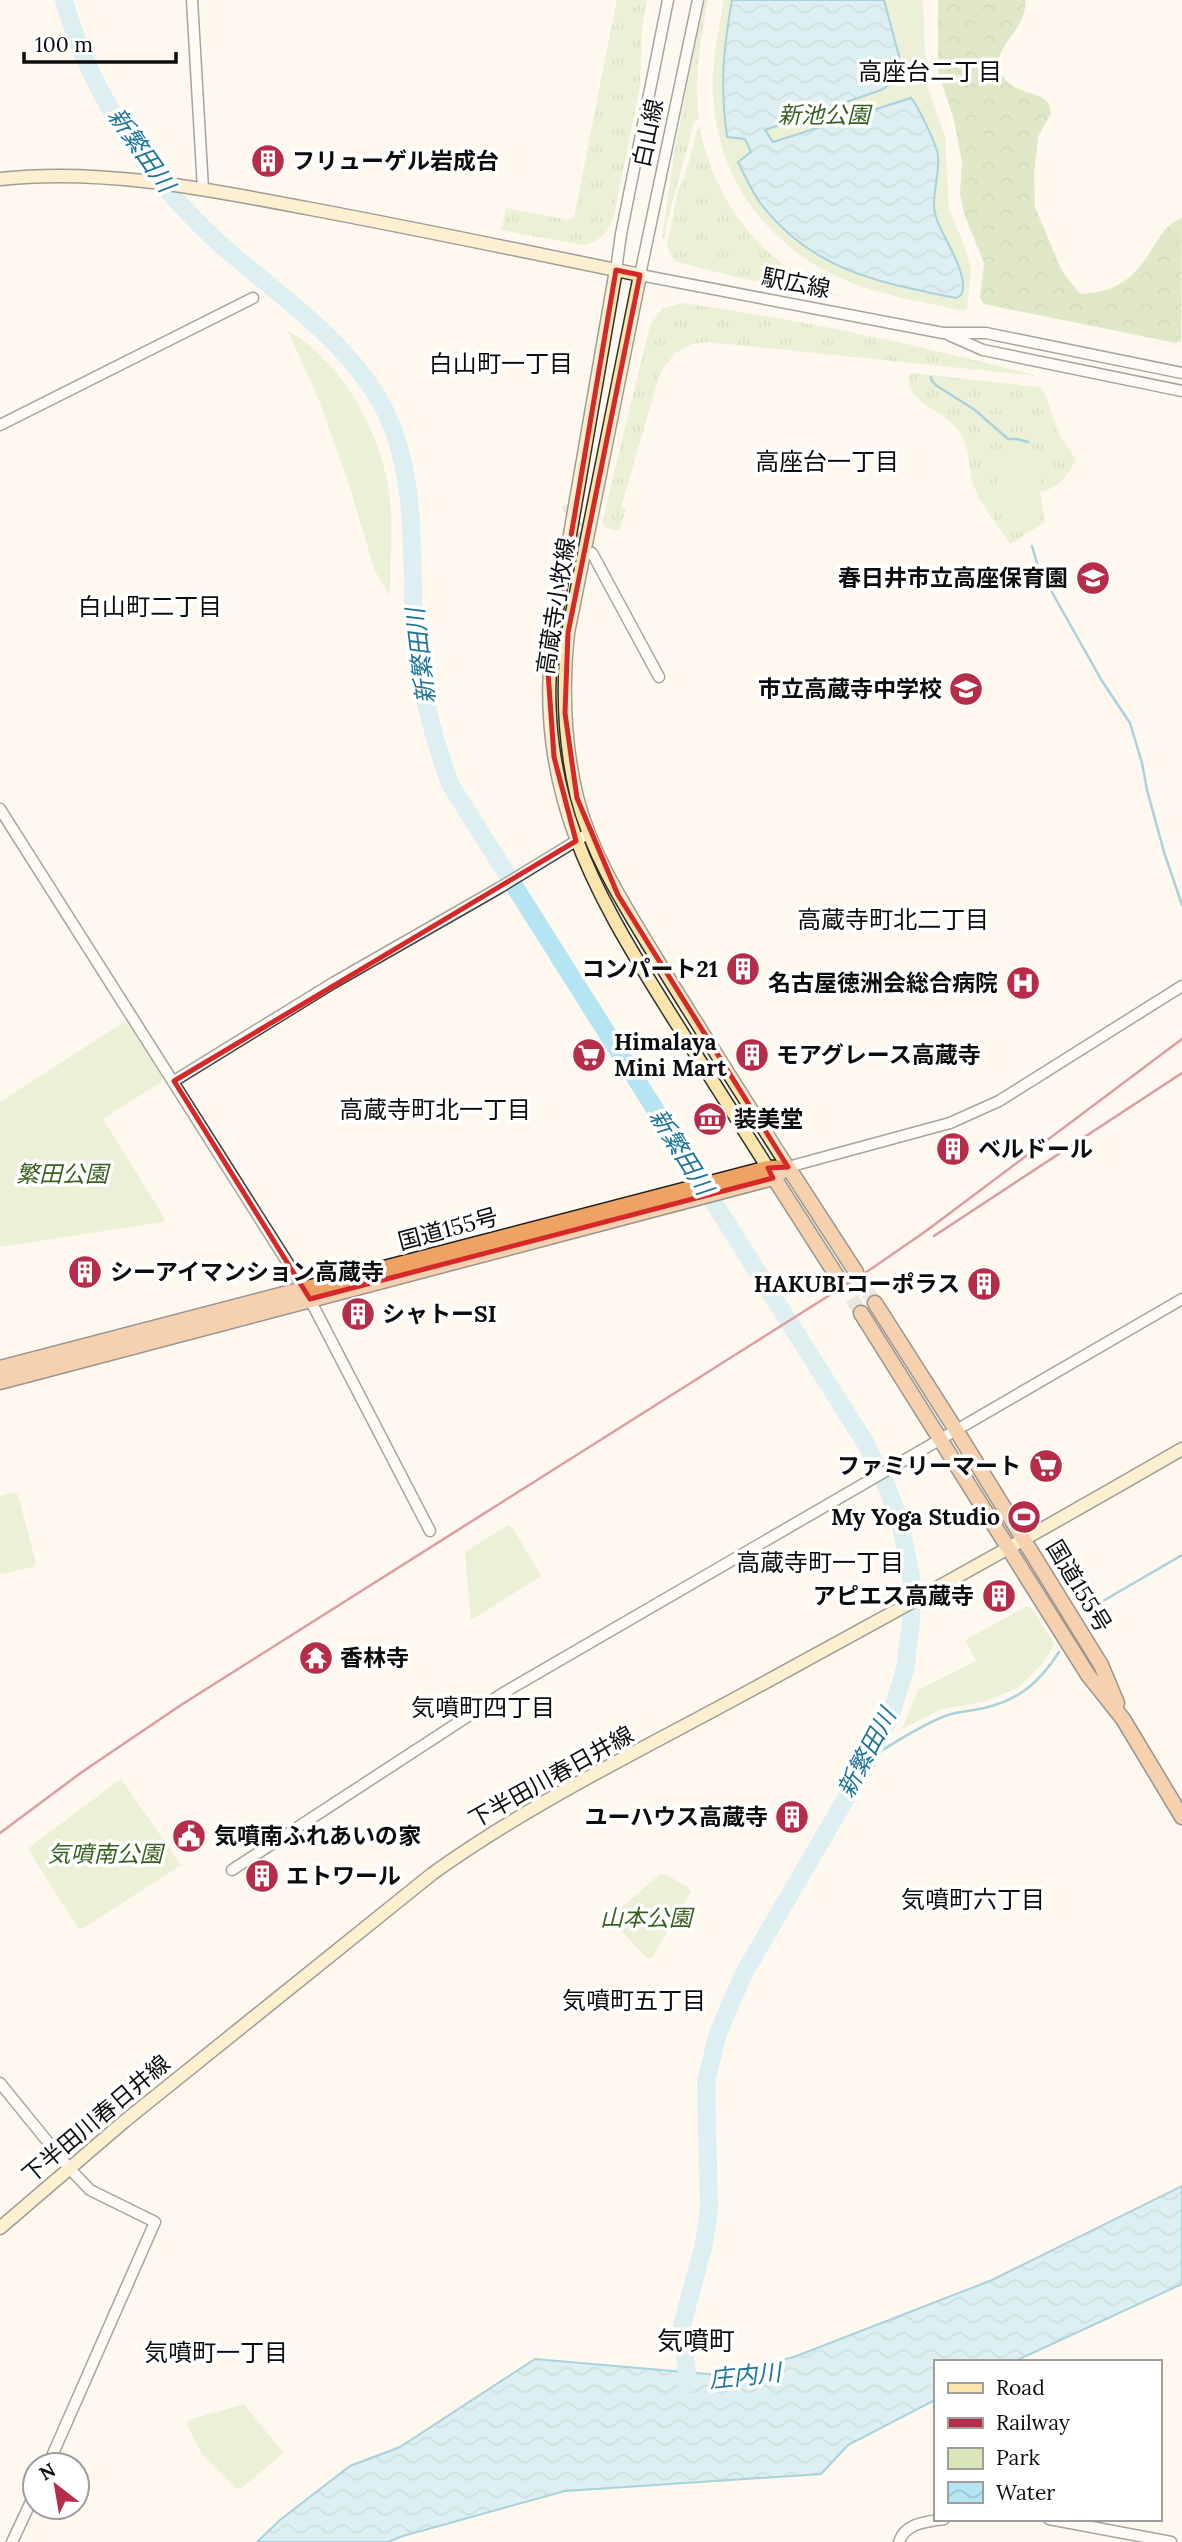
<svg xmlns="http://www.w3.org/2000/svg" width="1182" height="2542" font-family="Lora,'Noto Sans JP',serif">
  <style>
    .grass { fill: url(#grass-tufts) }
    .forest { fill: url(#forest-crowns) }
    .park { fill: #d8e6b9 }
    .water { fill: url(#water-waves); stroke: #40a5c6; stroke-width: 2 }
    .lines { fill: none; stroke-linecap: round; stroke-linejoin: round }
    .stream { stroke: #40a5c6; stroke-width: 2.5 }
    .river { stroke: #b5e5f3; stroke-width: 18 }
    .tertiary-tunnel { stroke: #dad5cc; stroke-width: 10; stroke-dasharray: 10 5; stroke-linecap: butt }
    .trunk-tunnel { stroke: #dad5cc; stroke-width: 14; stroke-dasharray: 14 7; stroke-linecap: butt }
    .tertiary-casing { stroke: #404040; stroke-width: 13 }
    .secondary-casing { stroke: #2f2f2f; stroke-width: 15 }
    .trunk-casing { stroke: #1e1e1e; stroke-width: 17 }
    .tertiary { stroke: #fff; stroke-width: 10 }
    .secondary { stroke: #fae6ac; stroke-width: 12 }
    .trunk { stroke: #eea264; stroke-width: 14 }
    .rail { stroke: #b52d48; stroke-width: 2.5 }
    .marked { fill: none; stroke: #d62828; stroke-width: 5; stroke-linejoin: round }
    .labels { text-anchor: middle; stroke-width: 7; stroke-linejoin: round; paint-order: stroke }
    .park-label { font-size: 23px; font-style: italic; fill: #386121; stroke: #fff }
    .street-label { font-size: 23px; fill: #0d0d0d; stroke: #fff }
    .poi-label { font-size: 23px; font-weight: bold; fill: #0d0d0d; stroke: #fff; text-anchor: start }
    .neighbourhood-label { font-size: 24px; fill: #0d0d0d; stroke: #fff }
    .water-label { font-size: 24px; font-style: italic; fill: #1d7598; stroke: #fff }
    .quarter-label { font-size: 26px; fill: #0d0d0d; stroke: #fff }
  </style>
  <defs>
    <pattern id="grass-tufts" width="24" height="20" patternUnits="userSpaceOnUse" patternTransform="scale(1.75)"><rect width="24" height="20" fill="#d8e6b9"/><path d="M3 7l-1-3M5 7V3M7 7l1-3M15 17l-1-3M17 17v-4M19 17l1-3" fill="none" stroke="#b8c49e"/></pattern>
    <pattern id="forest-crowns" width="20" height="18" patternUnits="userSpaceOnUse" patternTransform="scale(1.75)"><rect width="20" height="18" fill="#bed699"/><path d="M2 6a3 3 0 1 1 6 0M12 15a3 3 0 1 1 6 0" fill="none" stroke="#a2b683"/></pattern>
    <pattern id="water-waves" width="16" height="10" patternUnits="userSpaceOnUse" patternTransform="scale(1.75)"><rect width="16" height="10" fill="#b5e5f3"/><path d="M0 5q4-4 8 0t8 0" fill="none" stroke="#9ac3cf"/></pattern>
  </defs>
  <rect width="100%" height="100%" fill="#fef8ee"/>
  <!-- grass -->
  <g class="grass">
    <path d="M617 0H647L642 28 640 86 614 216C608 233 600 242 582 245L501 230 506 208 569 220 574 217Z"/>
    <path d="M704 0H708C701 39 693 79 699 119L694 121C685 160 672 198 664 238H662L675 148Z"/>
    <path d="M699 124C711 190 747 244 805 279 817 286 830 293 843 297L740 278 674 261 667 246 677 194 687 169Z"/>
    <path d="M682 303C802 320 920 345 1037 376L708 342 692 344 675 353 660 373 621 507 626 510 619 531 605 528 602 523 650 325 662 309Z"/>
    <path d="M913 373 1039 387 1043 390 1061 438 1076 459C1067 477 1060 487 1040 492L1045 522 1010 544C1001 529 976 498 973 483 967 460 971 445 955 426 940 409 906 402 909 376Z"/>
  </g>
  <!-- forest -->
  <path class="forest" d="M938 0H1026C1025 5 1025 11 1023 16 1018 33 993 51 1000 70 1010 96 1039 90 1048 103 1050 106 1050 110 1051 113L1038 137 1034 175 1035 207 1062 271 1080 294C1116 292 1133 280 1152 249 1163 233 1163 227 1182 218L1181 341 1176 343 984 304 980 298 984 263 964 214 960 193 962 163 954 120 938 72Z"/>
  <!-- park -->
  <g class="park">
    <path d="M724 0H923L926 83 945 137 949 210 963 242 971 269 967 308 964 311C928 303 890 297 855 284 771 253 715 180 713 90 712 60 719 30 724 0Z"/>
    <path d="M288 331C346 363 388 445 391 510 392 538 390 567 390 596L375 571 348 481 318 398Z"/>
    <polygon points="1032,454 1041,485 1038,493 1041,520 1016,533 1005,509 993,467"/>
    <polygon points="124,1022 128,1024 162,1077 161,1082 103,1119 165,1219 162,1222 0,1247 0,1102"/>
    <polygon points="14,1492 18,1495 36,1563 34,1567 0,1574 0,1496"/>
    <polygon points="508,1525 512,1527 541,1576 471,1620 465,1552"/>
    <polygon points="1027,1606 1031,1607 1055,1645 1042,1664 1019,1687 986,1701 940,1710 902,1729 918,1690 976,1661 965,1640"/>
    <polygon points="121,1779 181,1865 82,1929 78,1928 29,1851 30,1847"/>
    <polygon points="660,1874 665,1874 689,1888 691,1892 652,1958 648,1959 611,1920 612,1916"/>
    <polygon points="244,2404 283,2453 242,2488 237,2489 202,2454 187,2425 189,2420"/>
  </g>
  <!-- water -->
  <g class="water">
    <path d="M732 0H884L901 63C899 78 893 83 881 90L765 130 773 142 911 98C918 106 937 145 938 156 940 178 929 200 937 220 943 238 971 277 961 295L956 298C878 282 813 271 761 204 752 192 745 176 738 162L751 152 745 139 727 137C720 86 723 51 732 0Z"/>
    <polygon points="1182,2186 1182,2284 1013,2362 935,2362 935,2400 848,2445 821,2474 565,2491 403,2536 388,2542 257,2542 280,2520 350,2466 400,2447 535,2359 719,2375 794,2357 992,2280"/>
  </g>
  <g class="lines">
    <!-- stream -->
    <g class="stream">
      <polyline points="931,377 932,381 937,386 975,410 1008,439 1017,439 1028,442"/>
      <polyline points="1032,546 1038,567 1058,603 1102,681 1130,723 1142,763 1147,790 1164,852 1182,905"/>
      <polyline points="1084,1612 1182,1555"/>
      <path d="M869 1759C893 1743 918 1727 945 1716 958 1711 974 1711 988 1707 1021 1699 1041 1680 1059 1652"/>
    </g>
    <!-- river -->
    <path class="river" d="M64 0C92 100 156 190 235 257 287 301 345 341 380 401 421 475 409 560 415 640 420 690 433 736 450 784L866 1444 884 1480 900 1521 912 1583 911 1622 905 1669 891 1714 869 1759 744 1973 718 2033 706 2082 709 2210 703 2248 682 2325 688 2384"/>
    <!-- tertiary-tunnel -->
    <g class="tertiary-tunnel">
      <polyline points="566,505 588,546"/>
      <polyline points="547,609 581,602"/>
    </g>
    <!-- trunk-tunnel -->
    <g class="trunk-tunnel">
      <polyline points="856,1272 875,1303"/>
      <polyline points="840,1281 861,1313"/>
    </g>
    <!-- tertiary casing -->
    <g class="tertiary-casing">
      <g id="tertiary">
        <polyline points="192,0 203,189"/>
        <polyline points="698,0 640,275 943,333 986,333 1182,373"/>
        <polyline points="616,270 621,234 668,0"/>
        <polyline points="949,335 983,350 1182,391"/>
        <polyline points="0,425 253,298"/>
        <polyline points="592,553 659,677"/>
        <polyline points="0,809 305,1290 430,1531"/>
        <polyline points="174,1081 333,983 499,888 589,833"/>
        <polyline points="788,1167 950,1123 999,1101 1182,986"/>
        <polyline points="232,1870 505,1692 1182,1299"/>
        <polyline points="0,2083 69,2168 90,2190 155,2222 48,2465"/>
        <polyline points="1049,2519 1171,2542"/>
        <polyline points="12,2542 35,2493"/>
        <path d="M899 2542C905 2523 926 2522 944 2519"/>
      </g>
    </g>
    <!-- secondary casing -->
    <g class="secondary-casing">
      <g id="secondary">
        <path d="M0 179C102 168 206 189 306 208 418 229 529 252 640 275L568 633C562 688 564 743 577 797 592 856 626 908 657 959 700 1029 744 1098 788 1167"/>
        <path d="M616 270 552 638C536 790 590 886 668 1010 701 1063 735 1116 768 1168"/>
        <path d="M0 2228 126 2120 432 1874C532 1802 645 1748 753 1689 897 1611 1040 1531 1182 1449"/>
      </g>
    </g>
    <!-- trunk casing -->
    <g class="trunk-casing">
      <g id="trunk">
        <polyline points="788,1167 856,1272"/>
        <polyline points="769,1170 840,1281"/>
        <polyline points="875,1303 956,1430 1101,1665 1117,1703"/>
        <polyline points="861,1313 1088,1675 1123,1719 1182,1817"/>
        <polyline points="0,1368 768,1168 788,1167"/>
        <polyline points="0,1382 773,1178 788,1167"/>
      </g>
    </g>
    <!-- tertiary -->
    <use href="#tertiary" class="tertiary"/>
    <!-- secondary -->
    <use href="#secondary" class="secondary"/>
    <!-- trunk -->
    <use href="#trunk" class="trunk"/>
    <!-- rail -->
    <g class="rail">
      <polyline points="934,1236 1182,1073"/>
      <polyline points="0,1833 82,1772 181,1705 871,1269 926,1231 1182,1039"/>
    </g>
  </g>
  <!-- marked area -->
  <path d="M0 0H1182V2542H0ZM616 270 640 275 568 633 565 713 577 798 618 895 788 1167 768 1168 773 1178 310 1299 174 1081 576 841 554 757 548 672Z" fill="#fef8ee" fill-opacity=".55" fill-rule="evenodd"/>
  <path class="marked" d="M616 270 640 275 568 633 565 713 577 798 618 895 788 1167 768 1168 773 1178 310 1299 174 1081 576 841 554 757 548 672Z"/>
  <!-- icons -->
  <defs>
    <g id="building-disc" transform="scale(1.75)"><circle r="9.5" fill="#b52d48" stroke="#fff"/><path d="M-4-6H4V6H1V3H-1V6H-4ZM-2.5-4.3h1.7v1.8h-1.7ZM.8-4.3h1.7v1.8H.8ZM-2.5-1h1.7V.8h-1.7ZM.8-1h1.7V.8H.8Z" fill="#fff"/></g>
    <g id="school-disc" transform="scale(1.75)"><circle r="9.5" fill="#b52d48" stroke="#fff"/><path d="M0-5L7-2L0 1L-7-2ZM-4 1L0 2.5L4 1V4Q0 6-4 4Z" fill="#fff"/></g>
    <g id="hospital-disc" transform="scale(1.75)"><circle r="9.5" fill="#b52d48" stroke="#fff"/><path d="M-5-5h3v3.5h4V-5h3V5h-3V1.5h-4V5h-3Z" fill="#fff"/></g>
    <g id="supermarket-disc" transform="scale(1.75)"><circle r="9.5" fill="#b52d48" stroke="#fff"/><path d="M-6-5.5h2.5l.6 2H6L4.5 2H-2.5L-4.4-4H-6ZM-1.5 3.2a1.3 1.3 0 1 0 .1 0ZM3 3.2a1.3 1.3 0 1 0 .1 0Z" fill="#fff"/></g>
    <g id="museum-disc" transform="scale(1.75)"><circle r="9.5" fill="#b52d48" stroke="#fff"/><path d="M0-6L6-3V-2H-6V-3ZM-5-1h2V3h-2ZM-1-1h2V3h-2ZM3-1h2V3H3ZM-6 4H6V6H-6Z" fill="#fff"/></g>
    <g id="stadium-disc" transform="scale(1.75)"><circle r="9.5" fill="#b52d48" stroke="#fff"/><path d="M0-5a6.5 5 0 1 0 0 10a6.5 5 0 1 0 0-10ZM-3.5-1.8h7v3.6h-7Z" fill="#fff"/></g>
    <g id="temple-disc" transform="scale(1.75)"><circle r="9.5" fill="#b52d48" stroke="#fff"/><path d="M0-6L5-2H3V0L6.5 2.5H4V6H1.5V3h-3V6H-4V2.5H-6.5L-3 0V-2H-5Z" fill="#fff"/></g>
    <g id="civic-disc" transform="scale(1.75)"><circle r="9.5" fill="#b52d48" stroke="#fff"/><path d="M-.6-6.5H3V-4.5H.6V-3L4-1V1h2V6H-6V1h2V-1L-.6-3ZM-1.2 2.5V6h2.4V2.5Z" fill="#fff"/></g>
  </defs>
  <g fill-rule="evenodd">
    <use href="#building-disc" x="268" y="161"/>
    <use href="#school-disc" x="1093" y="578"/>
    <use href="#school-disc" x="966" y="689"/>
    <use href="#building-disc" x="743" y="969"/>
    <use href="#hospital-disc" x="1023" y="983"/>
    <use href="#supermarket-disc" x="589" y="1055"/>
    <use href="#building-disc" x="752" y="1055"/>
    <use href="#museum-disc" x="710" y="1119"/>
    <use href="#building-disc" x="953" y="1149"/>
    <use href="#building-disc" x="85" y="1272"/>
    <use href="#building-disc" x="984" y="1284"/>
    <use href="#building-disc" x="358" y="1314"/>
    <use href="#supermarket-disc" x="1046" y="1466"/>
    <use href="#stadium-disc" x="1024" y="1517"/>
    <use href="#building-disc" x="999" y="1596"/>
    <use href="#temple-disc" x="316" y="1658"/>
    <use href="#building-disc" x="792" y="1817"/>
    <use href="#civic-disc" x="189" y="1836"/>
    <use href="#building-disc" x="262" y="1876"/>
  </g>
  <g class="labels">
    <!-- park labels -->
    <g class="park-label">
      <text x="824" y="123">新池公園</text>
      <text x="62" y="1182">繁田公園</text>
      <text x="105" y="1862">気噴南公園</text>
      <text x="646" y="1926">山本公園</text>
    </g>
    <!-- street labels -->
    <g class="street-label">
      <text transform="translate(648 133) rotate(-78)" y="8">白山線</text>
      <text transform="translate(796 283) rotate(11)" y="8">駅広線</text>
      <text transform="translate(556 606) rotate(-81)" y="8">高蔵寺小牧線</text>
      <text transform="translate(448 1229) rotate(-15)" y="8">国道155号</text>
      <text transform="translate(1079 1586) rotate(59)" y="8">国道155号</text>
      <text transform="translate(551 1777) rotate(-29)" y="8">下半田川春日井線</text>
      <text transform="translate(96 2119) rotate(-40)" y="8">下半田川春日井線</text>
    </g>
    <!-- poi labels -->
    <g class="poi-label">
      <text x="292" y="169">フリューゲル岩成台</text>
      <text x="1068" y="586" text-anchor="end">春日井市立高座保育園</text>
      <text x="942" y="697" text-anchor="end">市立高蔵寺中学校</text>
      <text x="718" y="977" text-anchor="end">コンパート21</text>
      <text x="998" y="991" text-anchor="end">名古屋徳洲会総合病院</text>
      <text x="614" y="1050">Himalaya<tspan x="614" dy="26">Mini Mart</tspan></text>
      <text x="776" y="1063">モアグレース高蔵寺</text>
      <text x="734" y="1127">装美堂</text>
      <text x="978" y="1157">ベルドール</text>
      <text x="110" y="1280">シーアイマンション高蔵寺</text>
      <text x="960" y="1292" text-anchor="end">HAKUBIコーポラス</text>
      <text x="382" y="1322">シャトーSI</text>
      <text x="1021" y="1474" text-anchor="end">ファミリーマート</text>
      <text x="1000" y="1525" text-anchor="end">My Yoga Studio</text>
      <text x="974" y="1604" text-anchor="end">アピエス高蔵寺</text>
      <text x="340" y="1666">香林寺</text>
      <text x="768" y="1825" text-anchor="end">ユーハウス高蔵寺</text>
      <text x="214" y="1844">気噴南ふれあいの家</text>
      <text x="286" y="1884">エトワール</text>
    </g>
    <!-- neighbourhood labels -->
    <g class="neighbourhood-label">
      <text x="930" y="80">高座台二丁目</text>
      <text x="501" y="372">白山町一丁目</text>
      <text x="827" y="470">高座台一丁目</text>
      <text x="150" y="615">白山町二丁目</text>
      <text x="893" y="928">高蔵寺町北二丁目</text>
      <text x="435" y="1118">高蔵寺町北一丁目</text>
      <text x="820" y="1571">高蔵寺町一丁目</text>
      <text x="483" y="1716">気噴町四丁目</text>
      <text x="973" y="1908">気噴町六丁目</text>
      <text x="634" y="2009">気噴町五丁目</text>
      <text x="216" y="2361">気噴町一丁目</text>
    </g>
    <!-- water labels -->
    <g class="water-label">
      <text transform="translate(141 150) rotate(55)" y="8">新繁田川</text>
      <text transform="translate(421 656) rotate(-97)" y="8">新繁田川</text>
      <text transform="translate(681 1152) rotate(58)" y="8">新繁田川</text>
      <text transform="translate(867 1753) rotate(-62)" y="8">新繁田川</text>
      <text transform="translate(745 2376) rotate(-6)" y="8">庄内川</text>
    </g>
    <!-- quarter labels -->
    <g class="quarter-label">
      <text x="696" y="2350">気噴町</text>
    </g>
  </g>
  <!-- legend -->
  <rect x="934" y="2360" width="228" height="161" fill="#ffffff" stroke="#9e9e9e" stroke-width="2"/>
  <rect x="948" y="2383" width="35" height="10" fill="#fae6ac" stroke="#9e9e9e" stroke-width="2"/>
  <text x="996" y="2395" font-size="21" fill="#0d0d0d">Road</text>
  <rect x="948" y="2418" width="35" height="10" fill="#b52d48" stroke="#9e9e9e" stroke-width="2"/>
  <text x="996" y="2430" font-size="21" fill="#0d0d0d">Railway</text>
  <rect x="948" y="2448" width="35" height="21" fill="#d8e6b9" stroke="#9e9e9e" stroke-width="2"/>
  <text x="996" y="2465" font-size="21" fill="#0d0d0d">Park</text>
  <rect x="948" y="2482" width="35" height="21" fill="url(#water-waves)" stroke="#9e9e9e" stroke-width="2"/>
  <text x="996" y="2500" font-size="21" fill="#0d0d0d">Water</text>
  <!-- north arrow -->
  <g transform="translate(56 2486) rotate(329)"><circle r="33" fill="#ffffff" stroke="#9e9e9e" stroke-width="2"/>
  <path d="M0-5L12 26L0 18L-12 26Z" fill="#b52d48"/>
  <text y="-10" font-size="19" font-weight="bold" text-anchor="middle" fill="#0d0d0d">N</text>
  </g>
  <!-- scale -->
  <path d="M24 52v10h152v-10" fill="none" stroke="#0d0d0d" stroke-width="3.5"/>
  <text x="35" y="52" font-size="21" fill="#0d0d0d" stroke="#ffffff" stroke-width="5" paint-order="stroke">100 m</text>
</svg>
